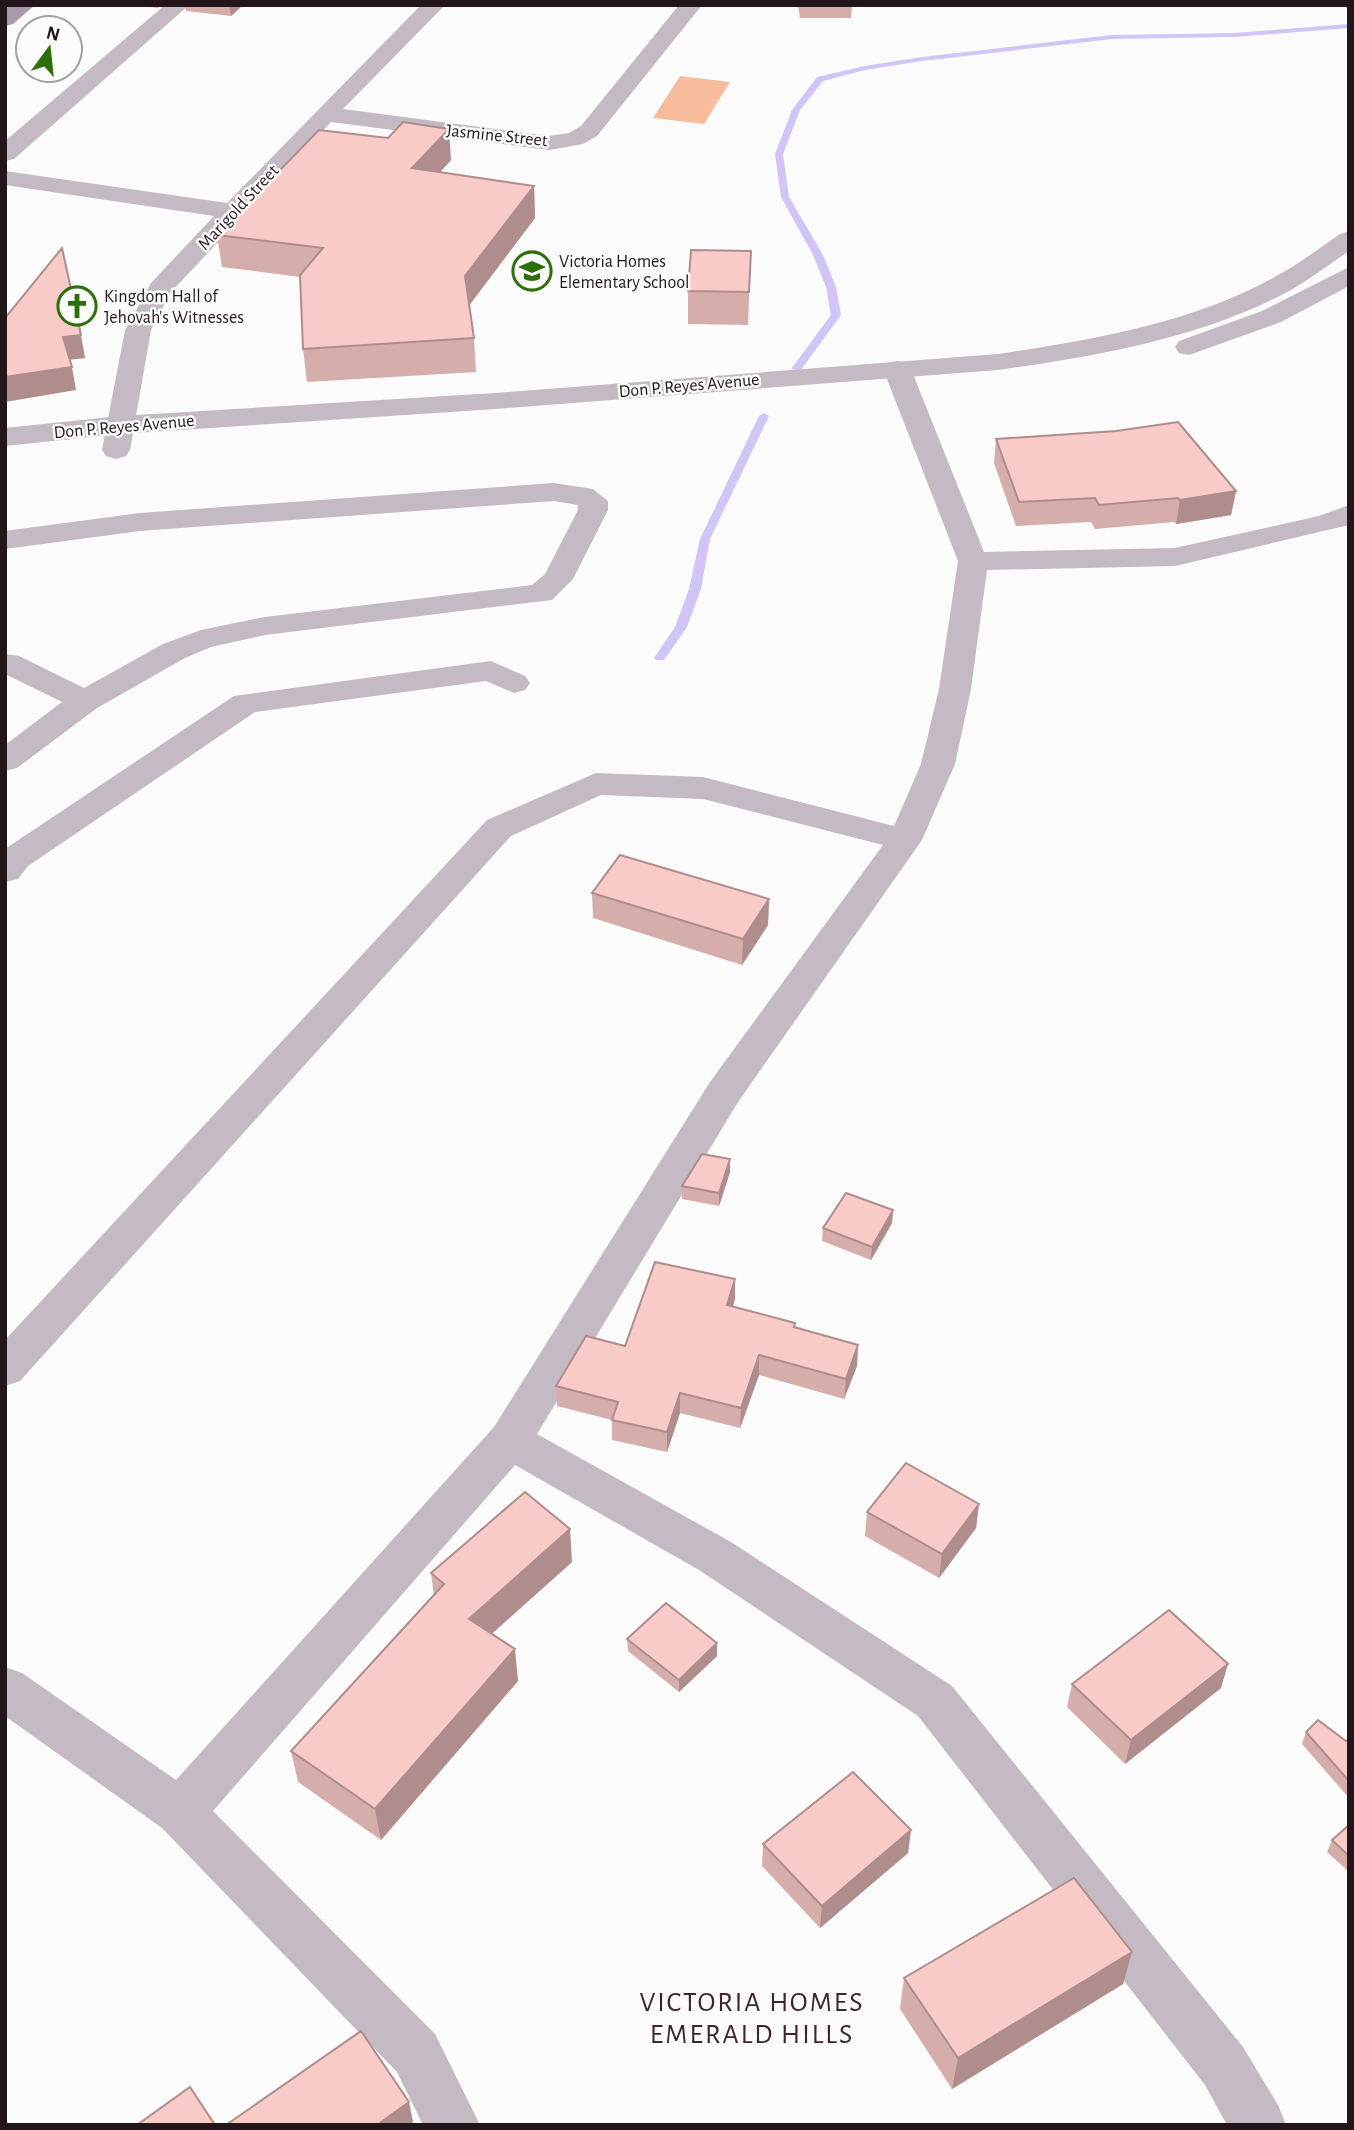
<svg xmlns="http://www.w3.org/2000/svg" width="1354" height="2130" font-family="'Alegreya Sans',sans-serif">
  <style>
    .green { fill: #f6bc9b }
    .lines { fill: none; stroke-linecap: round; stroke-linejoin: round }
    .stream { fill: #d0c5f6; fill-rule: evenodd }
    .minor { fill: #c4bac4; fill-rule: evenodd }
    .tertiary { fill: #c4bac4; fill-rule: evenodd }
    .secondary { fill: #a99aaa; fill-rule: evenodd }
    .wall { fill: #d5aeac }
    .shaded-wall { fill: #ae8d8c }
    .building { fill: #f8cac8; stroke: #ae8d8c; stroke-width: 2 }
    .labels { text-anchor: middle; stroke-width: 5; stroke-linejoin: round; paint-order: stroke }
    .far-street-label { font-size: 18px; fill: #22161b; stroke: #fbfbfb }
    .far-poi-label { font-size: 18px; fill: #22161b; stroke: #fbfbfb; text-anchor: start }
    .near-neighbourhood-label { font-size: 28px; letter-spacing: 2px; fill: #3d242f; stroke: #fbfbfb }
  </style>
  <rect width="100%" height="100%" fill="#fbfbfb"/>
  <!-- green -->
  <polygon class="green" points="680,76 730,82 704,124 653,118"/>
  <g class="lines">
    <!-- stream -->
    <g class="stream">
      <polygon points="1349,24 1349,28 1234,37 1112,39 922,61 865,70 823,81 800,110 783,154 789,197 823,255 836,287 841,315 800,371 791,369 831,315 826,287 813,255 781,197 775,154 792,110 817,77 865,66 922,57 1112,35 1234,33"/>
      <polygon points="764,413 769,416 710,539 701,589 687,627 664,660 656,660 654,658 675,627 689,589 700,539 759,416"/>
    </g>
    <!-- minor -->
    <g class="minor">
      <polygon points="165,5 189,5 14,159 5,161 5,141"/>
      <polygon points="421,5 445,5 343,109 549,136 569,133 581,126 679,5 702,5 597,136 583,144 549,150 331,122 171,292 151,330 130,450 126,456 116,459 106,456 102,450 125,330 151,283 214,216 5,185 5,171 227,203"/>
      <polygon points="897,361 907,363 911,369 984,552 1175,548 1319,516 1349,505 1349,525 1175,566 987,570 971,689 955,764 922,840 738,1102 537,1434 731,1542 952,1686 1243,2047 1278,2105 1286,2125 1227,2125 1205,2085 918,1716 699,1570 515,1465 213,1811 435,2034 480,2125 423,2125 397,2072 162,1828 5,1716 5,1667 22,1673 176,1780 494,1427 710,1082 883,845 703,799 601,795 511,836 20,1381 5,1386 5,1340 487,820 596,773 703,777 894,826 921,764 939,689 958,561 883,369 887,363"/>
      <polygon points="554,483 593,489 608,501 608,510 573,579 552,600 265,635 211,647 185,658 97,708 17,768 5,771 5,745 62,702 5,674 5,654 19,656 84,688 163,644 201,630 265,617 532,585 545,574 578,510 578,505 554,501 140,531 5,549 5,531 140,513"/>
      <polygon points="491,661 525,676 530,683 525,690 514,693 486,681 255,712 28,866 18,879 5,882 5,849 234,696"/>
    </g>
    <!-- tertiary -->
    <g class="tertiary">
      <path d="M1349 231V251C1330 264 1311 278 1291 290 1202 338 1097 356 998 370L495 409 120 434 5 446V428L120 416 495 393 998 354C1091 340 1189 324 1273 278 1296 266 1318 249 1340 234Z"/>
      <polygon points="1349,267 1349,286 1281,322 1189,355 1179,353 1175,347 1179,341 1262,311"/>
    </g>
    <!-- secondary -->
    <polygon class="secondary" points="10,5 35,5 13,24 5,26 5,8"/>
  </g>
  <!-- wall -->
  <g class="wall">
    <polygon points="135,5 161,5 158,8"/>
    <polygon points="185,5 243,5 231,16 186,11"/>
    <polygon points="798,5 852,5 851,18 800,18"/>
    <polygon points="451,160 440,172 534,186 535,218 469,306 474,338 476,372 307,382 303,349 300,277 222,267 217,235"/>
    <polygon points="751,251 748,325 688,324 688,291"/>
    <polygon points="996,439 1236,491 1231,515 1176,524 1174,522 1095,529 1091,522 1016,526 994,463"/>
    <polygon points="592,893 769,899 768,925 742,965 593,918"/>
    <polygon points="730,1172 719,1206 682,1199 682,1186"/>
    <polygon points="893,1210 892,1223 871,1260 822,1241 823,1228"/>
    <polygon points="735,1299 733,1307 795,1327 858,1345 857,1366 844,1399 759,1375 740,1428 680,1413 667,1452 612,1440 612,1420 557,1406 556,1386 625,1346"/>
    <polygon points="979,1504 976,1528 939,1578 865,1536 867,1512"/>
    <polygon points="572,1562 492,1634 518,1681 381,1840 298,1782 291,1751 434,1596 431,1573"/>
    <polygon points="627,1639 717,1656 679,1692 628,1651"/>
    <polygon points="1072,1684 1221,1688 1125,1764 1067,1707"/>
    <polygon points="1306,1732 1346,1741 1349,1739 1349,1798 1302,1744"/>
    <polygon points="1349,1825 1349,1872 1327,1852 1332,1840"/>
    <polygon points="911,1830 908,1853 820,1928 762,1866 763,1844"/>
    <polygon points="1132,1952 1123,1984 952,2089 900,2009 904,1978"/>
  </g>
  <!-- shaded-wall -->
  <g class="shaded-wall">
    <polygon points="229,5 243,5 231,16"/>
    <polygon points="449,129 451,160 415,200 412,168"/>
    <polygon points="534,186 535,218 467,308 465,276"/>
    <polygon points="81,335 85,358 68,360 63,337"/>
    <polygon points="72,367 76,390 5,402 5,377"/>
    <polygon points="1236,491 1231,515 1176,524 1180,500"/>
    <polygon points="769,899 768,925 742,965 743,939"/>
    <polygon points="730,1159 730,1172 719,1206 719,1193"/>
    <polygon points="893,1210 892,1223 871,1260 872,1247"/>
    <polygon points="735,1279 735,1299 727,1325 727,1305"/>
    <polygon points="858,1345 857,1366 844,1399 846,1379"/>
    <polygon points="759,1355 759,1375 740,1428 741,1408"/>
    <polygon points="680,1393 680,1413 667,1452 667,1432"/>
    <polygon points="979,1504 976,1528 939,1578 942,1554"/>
    <polygon points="570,1529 572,1562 472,1651 469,1619"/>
    <polygon points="717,1643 717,1656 679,1692 679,1680"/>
    <polygon points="515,1649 518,1681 381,1840 375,1809"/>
    <polygon points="1228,1664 1221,1688 1125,1764 1131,1740"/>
    <polygon points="911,1830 908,1853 820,1928 822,1906"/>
    <polygon points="1132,1952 1123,1984 952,2089 958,2058"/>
    <polygon points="409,2102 413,2122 410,2125 377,2125"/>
  </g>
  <!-- building -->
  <g class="building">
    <polygon points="403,122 449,129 412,168 534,186 465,276 474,338 303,349 300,275 323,248 217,235 319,130 388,138"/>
    <polygon points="62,248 81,335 63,337 72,367 5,377 5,318"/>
    <polygon points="691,250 751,251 749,292 688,291"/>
    <polygon points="1178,422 1236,491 1180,500 1178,498 1099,505 1095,498 1019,502 996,439 1116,431"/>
    <polygon points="620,855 769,899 743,939 592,893"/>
    <polygon points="702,1154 730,1159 719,1193 682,1186"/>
    <polygon points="846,1193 893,1210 872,1247 823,1228"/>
    <polygon points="655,1262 735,1279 727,1305 795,1323 794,1327 858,1345 846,1379 759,1355 741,1408 680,1393 667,1432 612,1420 618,1402 556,1386 586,1336 625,1346"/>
    <polygon points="906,1463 979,1504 942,1554 867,1512"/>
    <polygon points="525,1492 570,1529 469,1619 515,1649 375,1809 291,1751 444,1584 431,1573"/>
    <polygon points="666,1603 717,1643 679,1680 627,1639"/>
    <polygon points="1169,1610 1228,1664 1131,1740 1072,1684"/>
    <polygon points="1318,1720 1346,1741 1349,1739 1349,1781 1306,1732"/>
    <polygon points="853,1772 911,1830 822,1906 763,1844"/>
    <polygon points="1349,1825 1349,1856 1332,1840"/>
    <polygon points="1074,1878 1132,1952 958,2058 904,1978"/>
    <polygon points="361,2031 409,2102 377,2125 226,2125"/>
    <polygon points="190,2087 215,2125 137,2125"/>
  </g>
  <!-- icons -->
  <defs>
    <g id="school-ring" transform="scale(2.0125)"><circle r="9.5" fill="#fbfbfb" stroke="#2c6f08" stroke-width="1.5"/><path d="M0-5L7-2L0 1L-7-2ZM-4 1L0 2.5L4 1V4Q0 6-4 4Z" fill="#2c6f08"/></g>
    <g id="church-ring" transform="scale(2.0125)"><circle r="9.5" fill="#fbfbfb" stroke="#2c6f08" stroke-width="1.5"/><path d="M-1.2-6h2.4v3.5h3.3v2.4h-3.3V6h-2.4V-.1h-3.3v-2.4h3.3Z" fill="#2c6f08"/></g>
  </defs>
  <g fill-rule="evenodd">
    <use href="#school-ring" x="532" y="271"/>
    <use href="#church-ring" x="77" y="306"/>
  </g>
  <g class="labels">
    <!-- far-street labels -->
    <g class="far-street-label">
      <text transform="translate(497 135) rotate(6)" y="6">Jasmine Street</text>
      <text transform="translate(238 207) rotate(-47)" y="6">Marigold Street</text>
      <text transform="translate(689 385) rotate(-5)" y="6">Don P. Reyes Avenue</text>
      <text transform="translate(124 426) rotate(-5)" y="6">Don P. Reyes Avenue</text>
    </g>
    <!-- far-poi labels -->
    <g class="far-poi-label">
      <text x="559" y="267">Victoria Homes<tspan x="559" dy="21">Elementary School</tspan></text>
      <text x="104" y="302">Kingdom Hall of<tspan x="104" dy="21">Jehovah's Witnesses</tspan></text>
    </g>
    <!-- near-neighbourhood labels -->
    <g class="near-neighbourhood-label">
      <text x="752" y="2011">VICTORIA HOMES<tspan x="752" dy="32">EMERALD HILLS</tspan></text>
    </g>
  </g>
  <!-- border -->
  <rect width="1354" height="2130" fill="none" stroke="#22161b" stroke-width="14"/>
  <!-- north arrow -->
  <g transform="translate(49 49) rotate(15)"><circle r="33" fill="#fbfbfb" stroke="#a49fa1" stroke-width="2"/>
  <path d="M0-5L12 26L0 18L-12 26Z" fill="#2c6f08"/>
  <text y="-10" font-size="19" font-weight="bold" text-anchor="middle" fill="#22161b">N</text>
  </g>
</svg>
